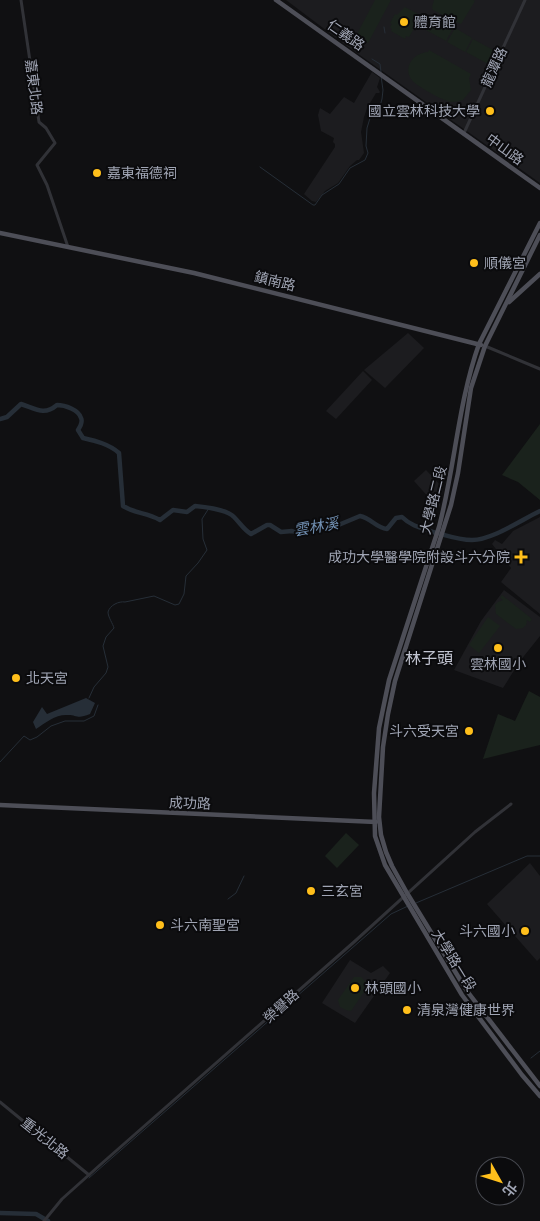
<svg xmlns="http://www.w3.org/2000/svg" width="540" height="1221" font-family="'IBM Plex Sans','Noto Sans TC',sans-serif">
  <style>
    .built { fill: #1c1c1f }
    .green { fill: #1a221c }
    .water { fill: #262e37 }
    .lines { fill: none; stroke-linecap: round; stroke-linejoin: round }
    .stream { stroke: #262e37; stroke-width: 1 }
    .river { stroke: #262e37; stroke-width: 4.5 }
    .minor { stroke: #313237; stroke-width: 3 }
    .major { stroke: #4d4e57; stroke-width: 4.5 }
    .poi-dot { fill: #ffbf1b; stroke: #0b0b0d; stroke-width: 2 }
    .labels { text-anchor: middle; stroke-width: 4; stroke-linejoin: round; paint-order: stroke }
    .poi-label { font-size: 14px; fill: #a0a5b4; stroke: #0b0b0d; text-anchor: start }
    .street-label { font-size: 14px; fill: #a0a5b4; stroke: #0b0b0d }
    .water-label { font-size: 15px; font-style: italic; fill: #7291b4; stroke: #0b0b0d }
    .quarter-label { font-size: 16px; fill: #c1c4d0; stroke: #0b0b0d }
  </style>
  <rect width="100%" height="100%" fill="#101012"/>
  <!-- built -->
  <g class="built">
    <polygon points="286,0 540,0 540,183 347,46"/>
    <polygon points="372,72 380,78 377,87 380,92 379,93 376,93 367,108 364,117 361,132 364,153 359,160 357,160 350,166 338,183 325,191 316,202 312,201 304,194 335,147 335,144 333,142 334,138 321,131 318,115 320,108 330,114 344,97 354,103"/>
    <polygon points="408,333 424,348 385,388 364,370"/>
    <polygon points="363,371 372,380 336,419 326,411"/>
    <polygon points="426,470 443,488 439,509 414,481"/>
    <polygon points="540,517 540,614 501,582 511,568 492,544 495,540 502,544 513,531"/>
    <polygon points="504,590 540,617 540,636 520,661 503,688 454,670 481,621"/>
    <polygon points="530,863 540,876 540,958 537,961 487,904"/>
    <polygon points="350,960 371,973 383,966 390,973 355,1023 322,1003"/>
  </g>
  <!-- green -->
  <g class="green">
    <polygon points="375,0 391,0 368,43 356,36"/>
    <polygon points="434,0 473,0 475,1 461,24 433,10 432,7"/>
    <polygon points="405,7 418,14 416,18 419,20 409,37 406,36 405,39 391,31 392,29 390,27 392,24 390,23 395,14 397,15"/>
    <polygon points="431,16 453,28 446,41 424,29"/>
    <polygon points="455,28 472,38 465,52 447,42"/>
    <polygon points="473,39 495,51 488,64 466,52"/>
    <path d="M429 50 471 74 469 78 471 90 463 100C459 101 456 102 452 102 443 101 416 86 411 79 403 66 414 53 428 52Z"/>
    <polygon points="540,424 540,500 518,482 502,475"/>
    <polygon points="502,595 532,619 530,622 527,620 526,625 523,628 516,629 496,614 495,605 498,602 503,600 500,598"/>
    <polygon points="488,617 500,626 479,653 469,645"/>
    <polygon points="529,691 540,697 540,745 483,759 498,714 515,721"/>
    <polygon points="346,833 359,845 337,868 325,856"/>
    <polygon points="354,977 361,977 366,982 370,983 351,1011 346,1010 340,1007 338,1000"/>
  </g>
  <!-- water -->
  <path class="water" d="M86 698 95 703 90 714C76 720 77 714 66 715 55 715 45 723 36 729L33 722 42 707 47 714Z"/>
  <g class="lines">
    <!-- stream -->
    <g class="stream">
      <polyline points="384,27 385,33"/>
      <polyline points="372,59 380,64 381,72"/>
      <polyline points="260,167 313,205 315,205 322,195 339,184 350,168 365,160 368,153 366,146 367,128 371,115 380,106 382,99 383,90 381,76"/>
      <path d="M89 698 94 687 106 673 108 667 103 646 106 637 114 628C113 624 108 617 108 612 110 605 119 601 125 602L154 596 175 605 179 604 184 594 186 576 198 563 207 550 203 539 202 519 209 508"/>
      <polyline points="0,762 24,736 30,740 37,737 51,726 65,721 84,721 94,716 98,705"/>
      <polyline points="228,899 236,893 244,876"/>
      <polyline points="416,903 527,856 540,856"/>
      <polyline points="531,1058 540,1051"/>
      <polyline points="89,1178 391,914 408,906"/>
    </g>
    <!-- river -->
    <g class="river">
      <path d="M0 419 7 417 21 404C36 409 44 416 57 405 65 405 79 410 81 418 83 422 80 427 78 430L83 438C96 441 109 444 119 453L123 506C136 514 146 512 160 520L173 510 187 512 195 506C205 507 228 510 234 517 240 523 244 530 251 534L267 525H270L281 532 292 531 297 533 336 526 360 516C371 518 376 528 387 529L396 518 402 517C411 526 421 528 433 532 445 535 459 540 472 540 492 540 521 520 540 511"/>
      <polyline points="0,1213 36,1214 48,1221"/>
    </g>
    <!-- minor -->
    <g class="minor">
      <polyline points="21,0 39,122 46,128 55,143 37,165 47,185 68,247"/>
      <polyline points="464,133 525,0"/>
      <polyline points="485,346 540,369"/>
      <polyline points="0,1102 89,1175"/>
      <polyline points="44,1221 62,1199 100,1165 354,942 475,832 511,804"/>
    </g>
    <!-- major -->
    <g class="major">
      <polyline points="276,0 540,188"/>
      <path d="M540 223 479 344C458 403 455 467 439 527L389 680 379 728 374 793 375 836 385 865 462 995 522 1075 540 1096"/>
      <polyline points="0,233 194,273 481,345"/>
      <polyline points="540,235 485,346 471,388 458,473 451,505 395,681 388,714 383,747 379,817 381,835 386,852 392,866 407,893 467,991 540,1086"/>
      <polyline points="509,302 540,274"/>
      <polyline points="0,805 376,822"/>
    </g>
  </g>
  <!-- markers -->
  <g class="poi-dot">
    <circle cx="404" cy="22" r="5"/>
    <circle cx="490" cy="111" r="5"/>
    <circle cx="97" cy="173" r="5"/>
    <circle cx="474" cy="263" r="5"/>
    <path d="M518.5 549.5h5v5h5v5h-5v5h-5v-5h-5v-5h5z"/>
    <circle cx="498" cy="648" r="5"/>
    <circle cx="16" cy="678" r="5"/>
    <circle cx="469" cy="731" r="5"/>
    <circle cx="311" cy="891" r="5"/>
    <circle cx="160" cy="925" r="5"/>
    <circle cx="525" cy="931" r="5"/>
    <circle cx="355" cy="988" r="5"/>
    <circle cx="407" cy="1010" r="5"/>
  </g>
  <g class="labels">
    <!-- poi labels -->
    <g class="poi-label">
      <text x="414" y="27">體育館</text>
      <text x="480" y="116" text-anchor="end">國立雲林科技大學</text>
      <text x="107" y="178">嘉東福德祠</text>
      <text x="484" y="268">順儀宮</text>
      <text x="510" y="562" text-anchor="end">成功大學醫學院附設斗六分院</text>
      <text x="498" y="669" text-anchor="middle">雲林國小</text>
      <text x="26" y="683">北天宮</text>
      <text x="459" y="736" text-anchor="end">斗六受天宮</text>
      <text x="321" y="896">三玄宮</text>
      <text x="170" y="930">斗六南聖宮</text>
      <text x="515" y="936" text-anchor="end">斗六國小</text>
      <text x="365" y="993">林頭國小</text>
      <text x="417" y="1015">清泉灣健康世界</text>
    </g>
    <!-- street labels -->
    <g class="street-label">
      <text transform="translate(346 35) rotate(35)" y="5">仁義路</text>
      <text transform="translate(494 67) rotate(-66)" y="5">龍潭路</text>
      <text transform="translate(34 87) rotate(83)" y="5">嘉東北路</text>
      <text transform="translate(505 149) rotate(36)" y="5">中山路</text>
      <text transform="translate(275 281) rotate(14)" y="5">鎮南路</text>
      <text transform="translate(433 500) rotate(-76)" y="5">大學路二段</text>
      <text transform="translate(190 803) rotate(2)" y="5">成功路</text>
      <text transform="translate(454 960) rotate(58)" y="5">大學路一段</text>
      <text transform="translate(281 1006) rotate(-42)" y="5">榮譽路</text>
      <text transform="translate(45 1138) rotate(39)" y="5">重光北路</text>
    </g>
    <!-- water labels -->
    <g class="water-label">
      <text transform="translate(316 527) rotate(-10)" y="5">雲林溪</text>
    </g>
    <!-- quarter labels -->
    <g class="quarter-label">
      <text x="429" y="664">林子頭</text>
    </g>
  </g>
  <!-- north arrow -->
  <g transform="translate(500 1181) rotate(129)"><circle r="24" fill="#0b0b0d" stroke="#474950"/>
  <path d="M0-4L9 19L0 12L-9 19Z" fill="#ffbf1b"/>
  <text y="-8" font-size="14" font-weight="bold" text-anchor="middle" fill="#a0a5b4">北</text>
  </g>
</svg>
